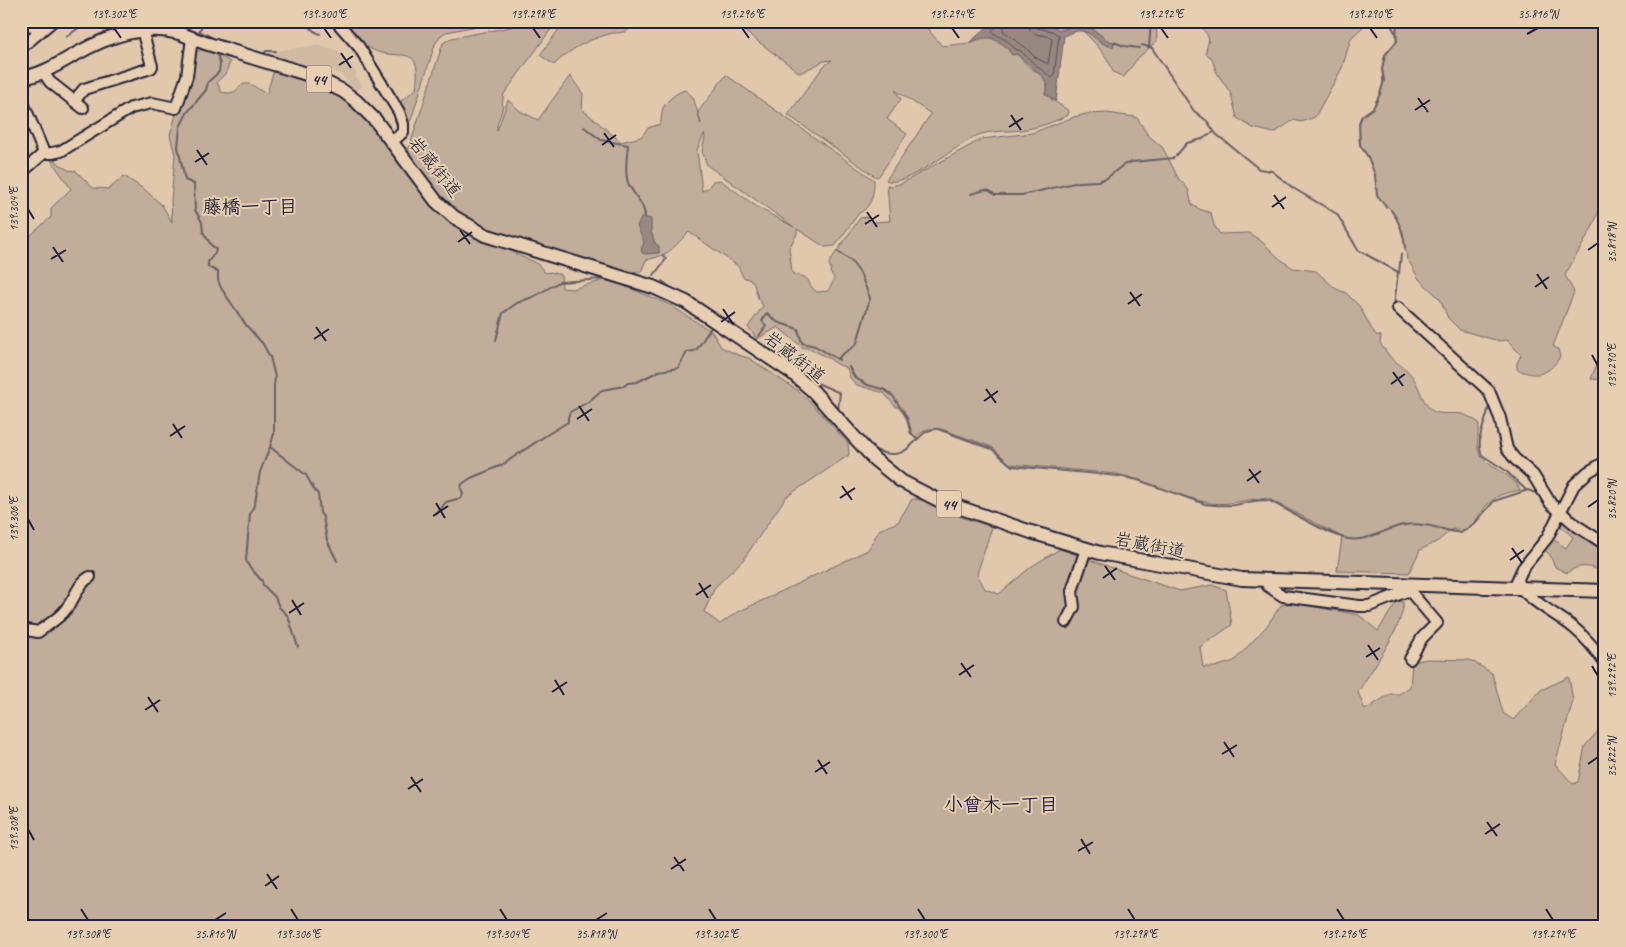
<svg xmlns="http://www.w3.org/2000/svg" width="1626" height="947" font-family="Caveat,'Klee One',sans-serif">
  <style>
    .built { fill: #d1baa2 }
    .green { fill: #c1ad9a; stroke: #72686a; fill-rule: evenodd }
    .water { fill: #988881; stroke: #695f65 }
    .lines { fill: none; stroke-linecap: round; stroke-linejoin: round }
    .shore { stroke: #514b57; stroke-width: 1 }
    .stream { stroke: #695f65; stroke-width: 2 }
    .minor-casing { stroke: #22223b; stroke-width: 14 }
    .major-casing { stroke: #22223b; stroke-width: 16 }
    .minor { stroke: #e9cfb1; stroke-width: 10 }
    .major { stroke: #e9cfb1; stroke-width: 12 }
    .ticks { fill: none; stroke: #22223b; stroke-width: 2 }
    .labels { text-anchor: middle; stroke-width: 4; stroke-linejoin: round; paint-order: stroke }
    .shield { fill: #e9cfb1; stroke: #5e565e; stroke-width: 1 }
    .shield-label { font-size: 16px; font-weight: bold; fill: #22223b }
    .street-label { font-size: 18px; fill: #22223b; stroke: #e9cfb1 }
    .neighbourhood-label { font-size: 19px; font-weight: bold; fill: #22223b; stroke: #e9cfb1 }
    .neatline { fill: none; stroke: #22223b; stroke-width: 2 }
    .ticks-label { font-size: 12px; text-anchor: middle; fill: #22223b }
  </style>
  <rect width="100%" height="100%" fill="#e1c8ac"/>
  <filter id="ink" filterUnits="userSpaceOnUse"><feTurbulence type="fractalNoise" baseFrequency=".02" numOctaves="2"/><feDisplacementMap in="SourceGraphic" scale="10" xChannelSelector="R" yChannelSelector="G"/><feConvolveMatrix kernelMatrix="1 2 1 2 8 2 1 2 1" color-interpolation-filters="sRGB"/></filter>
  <g filter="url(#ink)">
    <!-- built -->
    <polygon class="built" points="318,45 338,51 350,65 357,74 355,76 363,86 355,91 342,75 331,70 308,68 265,57 267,52"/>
    <!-- green -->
    <g class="green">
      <path d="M343 21H504L446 32 441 35 435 44 411 120 408 122 400 106 402 100 416 89C423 40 399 63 371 49 359 43 351 31 343 21Z"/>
      <path d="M519 21H557L504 94C502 100 503 105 502 110 500 118 496 123 497 131L508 100 520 111 538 120 570 76 583 94 582 109 621 142 641 137 648 128 660 124C662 119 661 113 663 108 667 100 677 92 685 90L693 97 701 124 698 112 726 75 874 180C874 193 872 207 859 213L835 246 825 247 797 229V234L789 248 792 272 793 274C814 277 805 284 817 292L828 291C831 284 838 279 830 273L831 268 829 265 830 261 860 218 868 217 873 222 890 221 887 185 892 186 902 183 982 139 1032 133 1074 117 1086 114 1107 113 1135 117 1138 119 1147 134 1163 148 1178 178 1188 189 1192 205 1199 209 1211 213 1214 225 1220 234 1249 233 1261 241 1280 259 1293 268 1316 271 1336 289 1346 293 1360 307 1371 328 1376 335 1381 336 1380 343C1384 349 1389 357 1395 361 1401 366 1407 369 1412 376 1419 386 1423 403 1431 410 1439 416 1452 412 1462 414 1469 416 1473 419 1479 423 1479 432 1476 443 1479 452 1484 467 1513 472 1520 490 1511 492 1501 493 1494 499 1478 510 1474 536 1452 529L1438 541 1420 550 1409 573 1337 571 1342 537 1269 499C1250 497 1231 506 1211 503 1180 498 1149 481 1117 474L1010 464 992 447 941 429H928L919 434 915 439 910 433 904 410 895 406 884 393 857 385 850 378 847 368 837 364 830 359 813 350 802 347 778 327 757 339 748 327 763 306 758 298 753 281 743 277 738 266 689 232C670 250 672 254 646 260L641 272 626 271 622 274 492 232 463 218 441 199 408 151 441 49 443 43 452 38 511 27ZM704 134 705 137 702 151 707 165 794 227 757 207 720 180 713 181 707 189 702 191 697 150Z"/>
      <path d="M565 21H636C634 25 632 28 628 30 623 34 615 32 609 34 587 40 570 49 554 65L540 55Z"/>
      <path d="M731 21H921L942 46 969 43 984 37H989L1006 46 1012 55 1017 54 1028 66 1044 77 1051 99 1069 111 1068 115C1054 122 1038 128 1021 130 1007 132 989 130 976 136 958 144 903 190 886 180L931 114 895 90 901 99 887 119 907 134 879 176 876 177 788 115 823 67 832 60 824 61 800 73Z"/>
      <path d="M1029 21H1156L1157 41 1137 59 1124 77 1113 72C1107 53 1091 39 1077 25L1068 33Z"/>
      <path d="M1201 21H1369L1351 38 1342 68 1315 117 1301 122 1294 120 1274 133 1253 128 1237 118 1231 94 1217 73 1211 57 1206 54C1205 49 1210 42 1208 37 1205 29 1203 34 1201 21Z"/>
      <path d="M1396 21H1605V195L1592 228 1565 275 1574 292 1553 346 1558 349 1560 357C1549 374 1537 379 1517 369V363L1521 355 1507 340 1499 341 1460 330 1448 318 1440 299 1419 279 1410 263 1407 260 1403 232 1393 212 1377 195 1375 175 1368 157 1360 145 1359 139 1360 118 1366 112 1373 108 1376 104 1383 85 1382 69 1385 55 1397 41C1395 33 1398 29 1396 21Z"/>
      <path d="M201 49 211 50 230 62 226 73 217 82 221 92C241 96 235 85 246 84 254 83 259 92 267 93L273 73 279 72 319 86 337 95 359 110 369 119 418 186 508 248C512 251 517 255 522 257 534 262 537 261 545 273L550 272 561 275 562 288 572 289 608 279 670 305 712 332 721 347 738 355 749 358 798 391 815 407 848 443 849 455 786 497 743 560 715 587 704 612 720 624 736 613 868 550 879 530 898 522 912 499 924 500 961 517 992 527 977 574 985 589 999 594 1032 566 1060 549 1132 575 1180 591 1212 585 1226 590 1232 625 1200 647 1203 667H1215L1234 661 1266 627 1281 605 1294 603 1359 615 1378 631 1397 601 1403 602C1407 621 1369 674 1358 692L1365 710 1390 694H1399L1410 687 1412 662 1427 659 1470 660 1492 673 1503 713 1513 720 1541 690 1569 677 1573 701 1555 764 1573 784 1578 782 1585 746 1605 723V926H21V244L51 217V208L71 189 51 160H54L68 170 76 171 93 188 109 189 124 176 145 190 162 205 172 222 171 201 175 155 170 135 194 53Z"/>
      <polygon points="1605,342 1605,380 1591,379"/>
      <path d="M1563 522 1605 551V563L1598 570C1587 565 1577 565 1567 573L1555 567 1550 555 1543 548 1550 537 1566 548 1573 537 1561 527Z"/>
    </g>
    <!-- water -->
    <g class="water">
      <path d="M994 21H1038L1041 25 1049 24 1060 30 1068 28 1072 25 1090 27 1109 41 1114 42 1113 47C1092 44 1091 21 1064 36L1056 101 1045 94 1048 85C1043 74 1026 63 1017 54L1012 55C999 36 990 34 969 43Z"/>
      <polygon points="642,217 651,219 651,231 655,243 659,246 659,253 646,254 642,253 641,250 644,242 637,226"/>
    </g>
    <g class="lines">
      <!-- shore -->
      <g class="shore">
        <polyline points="997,21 997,26 992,30 993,33 1009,42 1015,49 1021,51 1032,62 1052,78 1054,76 1059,36 1052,31 1037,28 1034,21"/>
        <path d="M1004 21 1003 31 1013 38 1018 43 1024 46 1036 58 1048 64 1052 39C1042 31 1029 40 1028 21"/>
      </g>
      <!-- stream -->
      <g class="stream">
        <polyline points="205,21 199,31 211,37"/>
        <polyline points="303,21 314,31 320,34"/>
        <polyline points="1386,21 1391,25 1395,32"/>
        <polyline points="66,37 83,25 79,21"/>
        <polyline points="217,40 251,50"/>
        <polyline points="1114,42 1124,46 1139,48"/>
        <polyline points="1142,45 1152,48 1194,111 1207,121 1216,134 1259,169 1272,171 1293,188 1337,214 1358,250 1398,272 1394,307"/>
        <polyline points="1149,47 1151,21"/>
        <polyline points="216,51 220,64 219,72 208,82 206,90 187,113 180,127 178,147 185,180 194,184 195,210 202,222 203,232 211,245 216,249 215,253 208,262 208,267 218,272 218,280 221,288 246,325 263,344 270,357 275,377 274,386 274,434 270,447 260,472 255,503 250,514 246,560 248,565 262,581 263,585 275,597 279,607 288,616 298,647"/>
        <polyline points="260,53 264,54 266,51 276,51"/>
        <path d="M584 127 601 140 628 145C627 157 624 174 629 185 635 197 645 204 645 218"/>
        <polyline points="1176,156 1187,143 1202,139 1214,132"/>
        <polyline points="971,194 985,190 990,191 995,195 1022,195 1079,182 1098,181 1107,178 1123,165 1132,162 1174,158"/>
        <path d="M1386 207 1377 195 1375 175 1368 157 1360 145 1359 123 1362 116 1373 108 1380 94 1384 80 1382 69 1385 55 1397 41C1395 32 1398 29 1396 21"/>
        <path d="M1391 210C1400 222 1404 234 1405 248"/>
        <path d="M837 251 851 261 860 273 870 298 857 343C852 350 842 352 838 359"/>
        <polyline points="1399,273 1401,254"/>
        <polyline points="654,275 666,259 663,255"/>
        <polyline points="662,281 674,290"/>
        <polyline points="698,302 706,308"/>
        <polyline points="759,336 766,326 762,321 767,313 777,322 798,329 802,343 815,346 839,360"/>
        <polyline points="496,340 503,313 517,303 535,296 559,282 605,279"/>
        <polyline points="849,367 855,378 868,385 885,390 893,396 907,418 912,434 918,439"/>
        <polyline points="808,379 840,393 838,410"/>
        <path d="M1489 403C1489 420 1474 435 1482 455L1505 470 1526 490"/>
        <polyline points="270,447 306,475 315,491 318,494 320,513 323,517 327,540 337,561"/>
        <path d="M873 449C914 468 912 428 938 429L992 449 1012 466 1119 476 1138 480 1205 504C1215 505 1224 506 1234 505 1246 503 1258 498 1270 501 1288 510 1332 537 1349 539 1368 542 1386 528 1404 525 1427 522 1440 530 1461 533L1475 523 1494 501 1528 490 1540 495"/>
        <polyline points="436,515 446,502 461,498 463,494 461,488 462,484 471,478 502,465 545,436 568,422 568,417 570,412 588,402 602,390 624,386 628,383 637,382 659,371 678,368 687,352 694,351 697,349 712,326"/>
      </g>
      <!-- minor casing -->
      <g class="minor-casing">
        <g id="minor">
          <polyline points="24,21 40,32"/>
          <polyline points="336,21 359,47 399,112 403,124 403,132 392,142"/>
          <polyline points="21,48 53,21"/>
          <polyline points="43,72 50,82 83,108"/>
          <polyline points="21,98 44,153"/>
          <polyline points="74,101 84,89 151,68 152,66 142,30"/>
          <polyline points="21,173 44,153 52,153 61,151 131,108 152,103 176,108 187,76 192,38"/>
          <polyline points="1398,308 1489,391 1500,418 1507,449 1515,459 1533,475 1551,504 1577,526 1605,544"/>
          <path d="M1605 462 1588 472 1574 485 1547 538 1523 568 1517 581C1522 597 1560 616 1574 628 1586 638 1596 650 1605 663"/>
          <polyline points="1265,580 1268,586 1283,596 1359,606 1369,606 1407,591 1412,584"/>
          <polyline points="1409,590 1437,623 1422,638 1410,659"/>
          <polyline points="1066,622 1074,607 1072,591 1086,549"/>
          <path d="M21 629 38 632C47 625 59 619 66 609 75 599 78 583 90 577"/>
        </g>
      </g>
      <!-- major casing -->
      <g class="major-casing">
        <path id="major" d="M21 78C43 75 59 63 78 53 108 36 145 24 179 33L205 43 310 75 343 91 356 101 376 121 436 201 454 217 485 235 653 287 686 302 791 372 813 391 874 459 901 481 938 500 1031 532 1100 553 1242 579 1605 591"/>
      </g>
      <!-- minor -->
      <use href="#minor" class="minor"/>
      <!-- major -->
      <use href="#major" class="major"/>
    </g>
  </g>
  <!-- ticks -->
  <path class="ticks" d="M114 28 121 38M324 28 331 38M533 28 540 38M742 28 749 38M952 28 959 38M1161 28 1168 38M1370 28 1377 38M1527 34 1538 28M341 53 351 68M339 65 353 56M1418 98 1428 112M1415 110 1430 100M1011 115 1021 130M1009 127 1023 118M604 133 614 147M602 145 616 135M197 150 207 165M195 162 209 153M1274 195 1284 209M1272 207 1286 197M28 209 34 219M867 212 877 227M865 224 879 215M460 230 470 244M458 242 472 232M53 247 63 262M1588 250 1598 243M51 259 66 250M1537 274 1547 289M1535 287 1549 277M1130 292 1140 306M1128 304 1142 294M723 309 733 324M721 322 735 312M316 327 326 341M314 339 329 329M1592 355 1598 366M1393 372 1403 386M1391 384 1405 374M986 389 996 403M984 401 998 391M579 406 589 421M577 419 592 409M173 424 182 438M170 436 185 426M1249 469 1259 483M1247 481 1261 471M842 486 852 500M840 498 855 488M436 503 445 518M1588 507 1598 500M433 516 448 506M28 519 34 530M1512 548 1522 563M1510 560 1524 550M1105 566 1115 580M1103 578 1117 568M699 583 708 598M696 595 711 585M292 600 301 615M289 613 304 603M1368 645 1378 660M1366 657 1380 648M961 663 971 677M1592 666 1598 676M959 675 974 665M555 680 564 695M552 692 567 682M148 697 158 712M145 710 160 700M1224 742 1234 757M1222 754 1237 745M818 760 827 774M1588 764 1598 757M815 772 830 762M411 777 421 792M408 789 423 779M1487 822 1497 836M28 829 34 840M1485 834 1500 824M1081 839 1090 854M1078 851 1093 842M674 857 684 871M671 869 686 859M267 874 277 889M265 886 279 876M81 909 88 920M291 909 298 920M500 909 507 920M709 909 716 920M918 909 925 920M1128 909 1135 920M1337 909 1344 920M1546 909 1553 920M215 920 226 913M596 920 607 913"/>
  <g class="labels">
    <!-- shield labels -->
    <g class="shield">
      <rect x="306.5" y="65.5" width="25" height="27" rx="4"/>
      <rect x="936.5" y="490.5" width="25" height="27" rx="4"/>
    </g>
    <g class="shield-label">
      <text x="319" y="85">44</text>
      <text x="949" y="510">44</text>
    </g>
    <!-- street labels -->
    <g class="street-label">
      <text transform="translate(435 167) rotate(51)" y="6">岩蔵街道</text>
      <text transform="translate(795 357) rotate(38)" y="6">岩蔵街道</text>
      <text transform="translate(1150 545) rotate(11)" y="6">岩蔵街道</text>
    </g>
    <!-- neighbourhood labels -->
    <g class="neighbourhood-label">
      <text x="250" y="213">藤橋一丁目</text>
      <text x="1001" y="811">小曾木一丁目</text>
    </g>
  </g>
  <!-- margin -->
  <rect width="1626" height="947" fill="none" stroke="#e9cfb1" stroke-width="55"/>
  <rect x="28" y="28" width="1570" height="892" class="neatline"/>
  <g class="ticks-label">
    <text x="114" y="18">139.302°E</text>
    <text x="324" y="18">139.300°E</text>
    <text x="533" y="18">139.298°E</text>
    <text x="742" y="18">139.296°E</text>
    <text x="952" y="18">139.294°E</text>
    <text x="1161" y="18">139.292°E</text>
    <text x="1370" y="18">139.290°E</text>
    <text x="1538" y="18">35.816°N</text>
    <text transform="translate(14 209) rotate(-90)" y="4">139.304°E</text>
    <text transform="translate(1612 243) rotate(-90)" y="4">35.818°N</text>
    <text transform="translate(1612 366) rotate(-90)" y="4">139.290°E</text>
    <text transform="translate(1612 500) rotate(-90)" y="4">35.820°N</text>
    <text transform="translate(14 519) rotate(-90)" y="4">139.306°E</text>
    <text transform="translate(1612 676) rotate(-90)" y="4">139.292°E</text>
    <text transform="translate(1612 757) rotate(-90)" y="4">35.822°N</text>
    <text transform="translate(14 829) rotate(-90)" y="4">139.308°E</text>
    <text x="88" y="938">139.308°E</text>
    <text x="215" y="938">35.816°N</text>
    <text x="298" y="938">139.306°E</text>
    <text x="507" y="938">139.304°E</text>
    <text x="596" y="938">35.818°N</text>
    <text x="716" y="938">139.302°E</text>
    <text x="925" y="938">139.300°E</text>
    <text x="1135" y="938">139.298°E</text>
    <text x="1344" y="938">139.296°E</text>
    <text x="1553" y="938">139.294°E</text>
  </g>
</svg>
